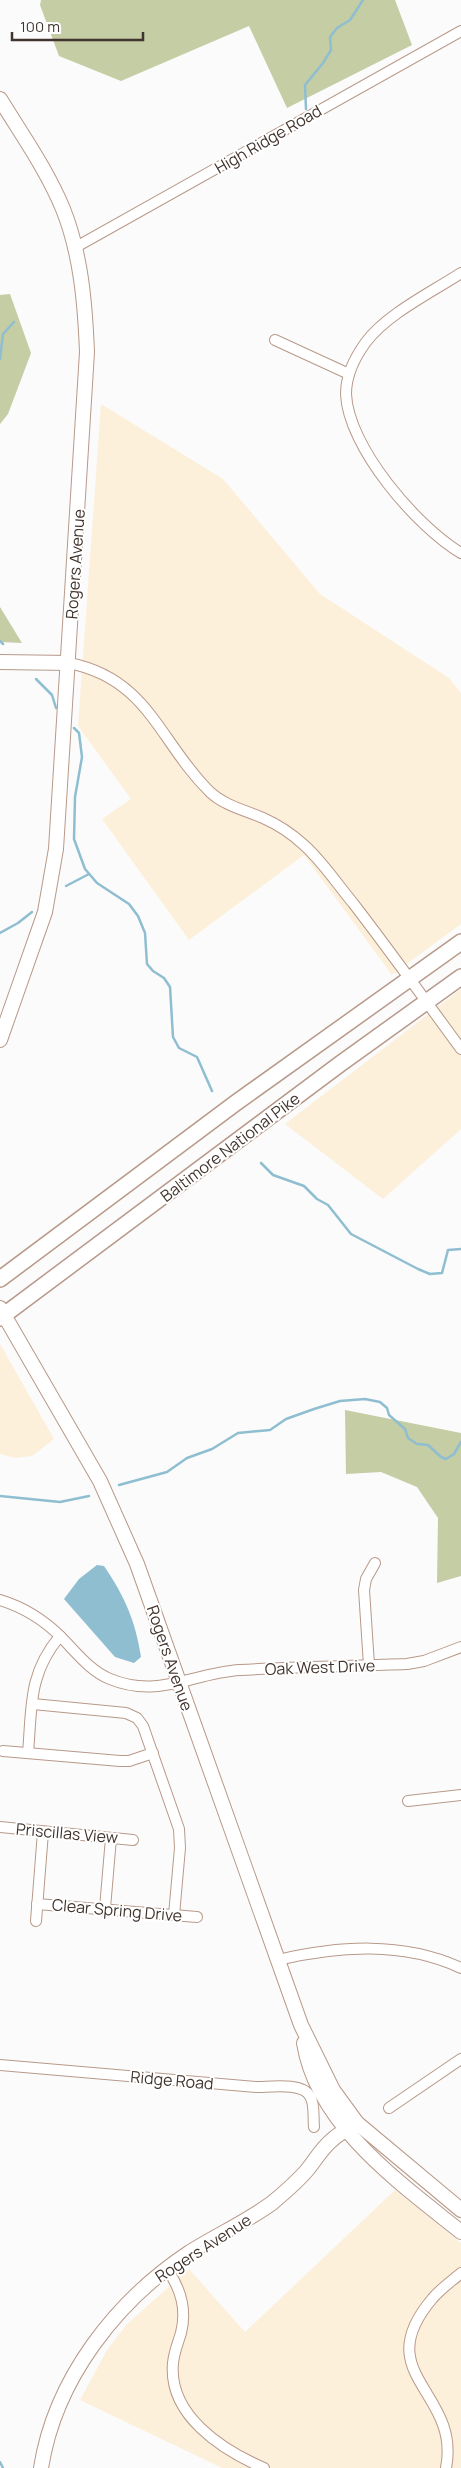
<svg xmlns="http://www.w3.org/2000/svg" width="461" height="2468" font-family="Manrope,sans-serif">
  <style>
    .commercial { fill: #fcf0db }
    .forest { fill: #c4cda4 }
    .water { fill: #8fbed1 }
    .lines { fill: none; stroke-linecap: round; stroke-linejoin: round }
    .stream { stroke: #8fbed1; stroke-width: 2.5 }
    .street-casing { stroke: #b89989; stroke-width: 12 }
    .secondary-casing { stroke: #b89989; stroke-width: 16 }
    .primary-casing { stroke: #b89989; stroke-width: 18 }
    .street { stroke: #fff; stroke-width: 10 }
    .secondary { stroke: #fff; stroke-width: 14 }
    .primary { stroke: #fff; stroke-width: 15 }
    .labels { text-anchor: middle; stroke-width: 4; stroke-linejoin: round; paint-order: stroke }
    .street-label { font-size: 16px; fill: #41342e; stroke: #fff }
  </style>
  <rect width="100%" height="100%" fill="#fbfbfb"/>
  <!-- commercial -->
  <g class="commercial">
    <polygon points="101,404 223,479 320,594 449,678 461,693 461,924 392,975 304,855 189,940 102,819 131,799 78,726"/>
    <polygon points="461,989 461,1129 383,1199 285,1124"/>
    <polygon points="0,1344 54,1439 32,1456 15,1458 0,1454"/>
    <polygon points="395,2190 461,2243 461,2468 222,2468 80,2400 107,2350 127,2324 189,2269 245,2332"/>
  </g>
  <!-- forest -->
  <g class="forest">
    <polygon points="41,0 395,0 412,45 287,108 249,26 121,81 59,56 40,5"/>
    <polygon points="10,294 31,353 8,414 0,424 0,295"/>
    <polygon points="0,607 22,643 0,642"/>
    <polygon points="345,1410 461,1433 461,1576 437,1583 438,1518 417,1487 381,1472 346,1474"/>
  </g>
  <!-- water -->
  <path class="water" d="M97 1565 104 1566C125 1597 135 1620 141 1657L134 1663 115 1657 64 1599 79 1579Z"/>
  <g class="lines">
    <!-- stream -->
    <g class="stream">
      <polyline points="306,109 305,85 323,63 331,50 330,37 337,28 350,20 363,0"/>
      <polyline points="0,359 3,334 14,322"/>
      <polyline points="0,641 3,644"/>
      <polyline points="36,679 52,695 56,708"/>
      <polyline points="74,728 79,733 82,757 75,797 74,839 85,869 97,883 129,904 138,916 145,933 147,964 153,971 164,978 170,987 173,1037 179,1048 197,1057 212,1091"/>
      <polyline points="66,886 89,874"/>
      <polyline points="0,933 18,923 32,912"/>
      <polyline points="261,1163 273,1175 304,1186 317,1199 328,1205 351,1234 418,1269 430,1274 442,1273 448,1250 461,1249"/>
      <polyline points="119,1485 167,1472 187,1458 212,1449 238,1433 270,1430 286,1419 314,1409 340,1401 365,1399 380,1402 387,1408 389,1415 405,1429 408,1438 417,1444 428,1445 441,1457 446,1459 454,1454 461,1442"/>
      <polyline points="0,1496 60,1502 89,1496"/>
      <polyline points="0,2462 3,2468"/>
    </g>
    <!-- street casing -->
    <g class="street-casing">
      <g id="street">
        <polyline points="76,247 461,31"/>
        <path d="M461 273C432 292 387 314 366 342 355 357 346 375 346 394 348 447 417 527 461 553"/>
        <polyline points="275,340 349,374"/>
        <path d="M69 663C149 679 159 742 210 792 225 806 245 810 263 818 279 825 292 834 304 845 323 862 337 884 353 903 390 951 425 1000 461 1049"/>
        <path d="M0 1600C23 1607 44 1620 61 1637 76 1652 90 1671 110 1679 159 1699 192 1673 240 1670 295 1667 351 1666 407 1664L424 1661 461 1647"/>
        <polyline points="369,1665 364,1590 366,1579 375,1563"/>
        <polyline points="33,1704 126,1713 137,1718 143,1726 179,1829 180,1848 174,1915"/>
        <polyline points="3,1751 120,1761 129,1761 153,1753"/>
        <path d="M28 1753C32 1707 28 1674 60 1636"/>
        <polyline points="408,1801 461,1795"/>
        <polyline points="0,1827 133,1840"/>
        <polyline points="37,1904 197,1917"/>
        <polyline points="105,1908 111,1838"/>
        <polyline points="36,1921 43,1832"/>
        <path d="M278 1960C338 1946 403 1941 461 1968"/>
        <path d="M0 2065 256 2087C270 2087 302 2082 310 2096 315 2104 313 2118 314 2127"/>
        <polyline points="389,2108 461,2059"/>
        <path d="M167 2269C181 2289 187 2309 181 2333 178 2343 174 2352 173 2363 168 2415 222 2450 264 2468"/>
        <path d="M446 2468C461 2391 368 2375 432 2299 440 2289 452 2281 461 2273"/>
      </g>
    </g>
    <!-- secondary casing -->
    <g class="secondary-casing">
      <g id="secondary">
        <path d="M0 99C22 135 47 170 63 209 81 254 85 303 87 352L56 849 45 912 0 1040"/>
        <polyline points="0,662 69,663"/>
        <polyline points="0,1308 100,1481 137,1564 301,2025 333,2090 357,2123 461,2210"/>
        <path d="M304 2043C317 2125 400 2183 461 2232"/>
        <path d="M41 2468C55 2379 116 2301 190 2252 217 2235 246 2222 272 2203 284 2193 298 2181 308 2169 316 2159 322 2148 332 2140 339 2133 349 2129 357 2123"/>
      </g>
    </g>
    <!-- primary casing -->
    <g class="primary-casing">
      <g id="primary">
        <polyline points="0,1279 237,1102 461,942"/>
        <polyline points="0,1318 340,1064 461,977"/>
      </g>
    </g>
    <!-- street -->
    <use href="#street" class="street"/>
    <!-- secondary -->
    <use href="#secondary" class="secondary"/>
    <!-- primary -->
    <use href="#primary" class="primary"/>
  </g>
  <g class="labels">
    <!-- street labels -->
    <g class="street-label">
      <text transform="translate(268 139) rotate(-30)" y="6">High Ridge Road</text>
      <text transform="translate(75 564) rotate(-86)" y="6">Rogers Avenue</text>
      <text transform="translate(230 1147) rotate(-37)" y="6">Baltimore National Pike</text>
      <text transform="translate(170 1658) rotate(71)" y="6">Rogers Avenue</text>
      <text transform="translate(320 1667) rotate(-2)" y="6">Oak West Drive</text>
      <text transform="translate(67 1833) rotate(5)" y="6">Priscillas View</text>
      <text transform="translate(117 1910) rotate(5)" y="6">Clear Spring Drive</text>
      <text transform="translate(172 2080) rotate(5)" y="6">Ridge Road</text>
      <text transform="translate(203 2248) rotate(-33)" y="6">Rogers Avenue</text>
    </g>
  </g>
  <!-- scale -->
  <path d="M12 32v8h131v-8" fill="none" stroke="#41342e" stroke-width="2.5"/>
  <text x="20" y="32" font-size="15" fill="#41342e" stroke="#ffffff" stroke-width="4" paint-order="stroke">100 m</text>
</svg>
